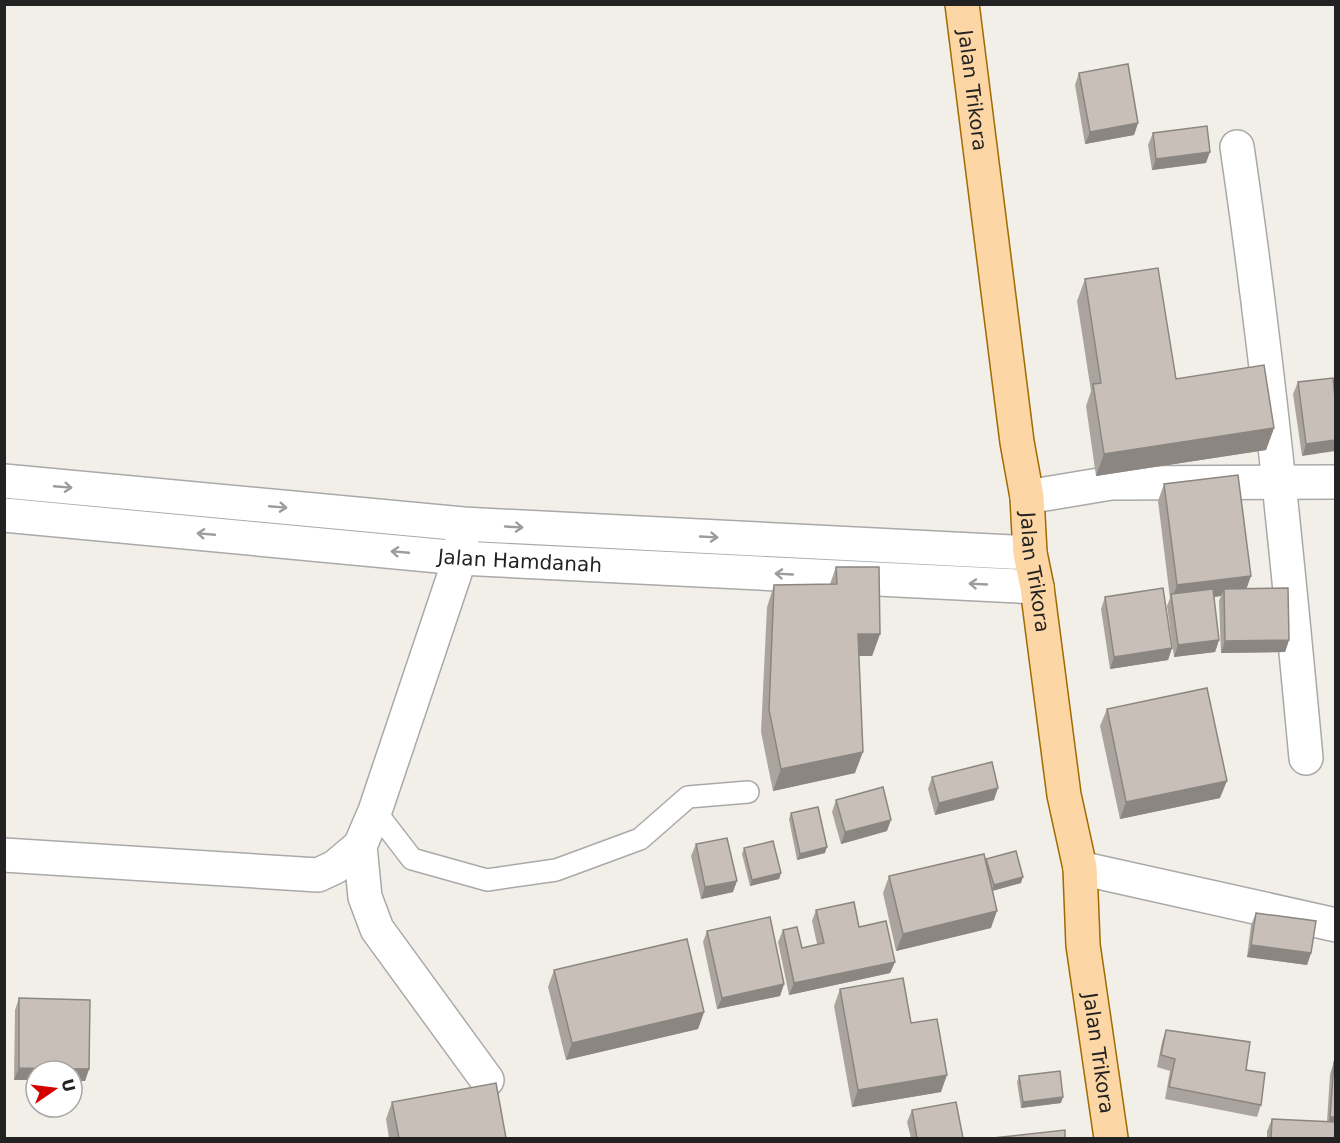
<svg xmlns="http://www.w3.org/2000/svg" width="1340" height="1143" font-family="'DejaVu Sans',sans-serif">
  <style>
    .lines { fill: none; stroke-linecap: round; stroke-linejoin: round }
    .lane-casing { stroke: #a9a9a9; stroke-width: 24 }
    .street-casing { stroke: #a9a9a9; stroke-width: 36 }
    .primary-casing { stroke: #a06b00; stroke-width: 36 }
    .lane { stroke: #fff; stroke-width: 21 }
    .street { stroke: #fff; stroke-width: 33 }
    .primary { stroke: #fcd6a4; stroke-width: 33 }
    .wall { fill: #aba49e }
    .shaded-wall { fill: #8b8681 }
    .building { fill: #c7bfb8; stroke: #8b8681; stroke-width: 1.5 }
    .oneway { stroke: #9c9c9c }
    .labels { text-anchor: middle; stroke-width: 6; stroke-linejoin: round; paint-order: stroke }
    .street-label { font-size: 20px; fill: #222; stroke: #fff }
  </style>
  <rect width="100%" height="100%" fill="#f2efe9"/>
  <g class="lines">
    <!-- lane casing -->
    <g class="lane-casing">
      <polyline id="lane" points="375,811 412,859 487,880 556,870 640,839 688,797 748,792"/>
    </g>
    <!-- street casing -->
    <g class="street-casing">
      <g id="street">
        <path d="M1237 147C1267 350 1287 554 1306 758"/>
        <polyline points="4,481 463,524 1030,553"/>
        <polyline points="1027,497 1111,483 1336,482"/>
        <path id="s1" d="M4 515 460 558 1037 587"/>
        <polyline points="462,538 460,558 375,811 360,846 365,897 377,929 487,1080"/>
        <polyline points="4,855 318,875 335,867 360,846"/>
        <polyline points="1080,868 1336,925"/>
      </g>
    </g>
    <!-- primary casing -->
    <g class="primary-casing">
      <g id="primary">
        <path id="s2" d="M962 4 1017 442 1027 497 1030 553 1037 587 1064 795 1080 868 1083 945 1111 1138"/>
      </g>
    </g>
    <!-- lane -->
    <use href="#lane" class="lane"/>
    <!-- street -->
    <use href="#street" class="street"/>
    <!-- primary -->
    <use href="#primary" class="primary"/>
  </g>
  <!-- wall -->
  <g class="wall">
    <polygon points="1079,73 1138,123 1134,135 1085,144 1075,85"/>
    <polygon points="1153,133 1206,163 1152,170 1148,145"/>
    <polygon points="1085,279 1176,379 1274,428 1266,450 1096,476 1086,406 1091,391 1077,301"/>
    <polygon points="1333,378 1302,456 1293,394 1298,382"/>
    <polygon points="1164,484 1246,589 1289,640 1285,652 1221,653 1219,601 1221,596 1214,597 1219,640 1215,652 1174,657 1167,606 1170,598 1158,501"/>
    <polygon points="836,567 880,634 872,656 859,656 855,773 773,791 761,732 767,607 774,585 830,584"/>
    <polygon points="1105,597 1172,648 1168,660 1110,669 1101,609"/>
    <polygon points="1107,709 1220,798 1120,819 1100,726"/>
    <polygon points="932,777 994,800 935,815 928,789"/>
    <polygon points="836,800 887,831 841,844 832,812"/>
    <polygon points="791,813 825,853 797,860 789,819"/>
    <polygon points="696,844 733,892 701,899 691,856"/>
    <polygon points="744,848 781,873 779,879 750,886 742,854"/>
    <polygon points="986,859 1021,883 992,891 991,928 896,951 883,893 889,876 985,862"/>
    <polygon points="816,910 859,927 895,962 890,973 789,995 778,942 783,930 802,948 817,944 812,921"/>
    <polygon points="1256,913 1311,953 1307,965 1247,957 1251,925"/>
    <polygon points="707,931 784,984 780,996 717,1009 703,942"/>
    <polygon points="554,970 704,1012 698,1029 566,1060 548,987"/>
    <polygon points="840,989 911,1023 941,1092 852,1107 834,1006"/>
    <polygon points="19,998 89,1069 85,1081 72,1081 72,1071 14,1080 15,1010"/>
    <polygon points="1166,1030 1246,1070 1261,1105 1257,1117 1165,1099 1170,1071 1157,1067 1162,1042"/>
    <polygon points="1334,1062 1335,1138 1267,1138 1267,1131 1272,1119 1327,1122 1330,1074"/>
    <polygon points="1019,1076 1061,1103 1021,1108 1017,1082"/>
    <polygon points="392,1102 506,1138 389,1138 386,1119"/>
    <polygon points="912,1110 963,1138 911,1138 907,1122"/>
  </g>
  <!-- shaded-wall -->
  <g class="shaded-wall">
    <polygon points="1138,123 1134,135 1085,144 1090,132"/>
    <polygon points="1210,152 1206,163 1152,170 1156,159"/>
    <polygon points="1274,428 1266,450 1096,476 1104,454"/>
    <polygon points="1335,440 1335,451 1302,456 1306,444"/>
    <polygon points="1251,576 1245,593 1224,589 1221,596 1172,602 1172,598 1177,585"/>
    <polygon points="858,634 880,634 872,656 850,656"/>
    <polygon points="1219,640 1215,652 1174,657 1178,645"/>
    <polygon points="1289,640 1285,652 1221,653 1225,641"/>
    <polygon points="1172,648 1168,660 1110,669 1114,657"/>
    <polygon points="863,752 855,773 773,791 781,769"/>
    <polygon points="1227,781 1220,798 1120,819 1126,802"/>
    <polygon points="998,788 994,800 935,815 939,803"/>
    <polygon points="891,820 887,831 841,844 845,832"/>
    <polygon points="827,847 825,853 797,860 800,854"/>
    <polygon points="781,873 779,879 750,886 752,880"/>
    <polygon points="1023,877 1021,883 992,891 994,885"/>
    <polygon points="737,881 733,892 701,899 705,887"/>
    <polygon points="997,911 991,928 896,951 903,934"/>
    <polygon points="1251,945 1311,953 1307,965 1247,957"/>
    <polygon points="895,962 890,973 789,995 794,983"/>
    <polygon points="784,984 780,996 717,1009 722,998"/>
    <polygon points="704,1012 698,1029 566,1060 572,1043"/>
    <polygon points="19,1068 89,1069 85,1081 72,1081 72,1071 36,1071 36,1080 14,1080"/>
    <polygon points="947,1075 941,1092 852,1107 858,1090"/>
    <polygon points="1063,1097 1061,1103 1021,1108 1023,1102"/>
    <polygon points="1330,1117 1335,1117 1335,1129 1326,1128"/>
  </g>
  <!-- building -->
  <g class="building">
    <polygon points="1128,64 1138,123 1090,132 1079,73"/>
    <polygon points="1207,126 1210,152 1156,159 1153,133"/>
    <polygon points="1158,268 1176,379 1264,365 1274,428 1104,454 1093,384 1101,383 1085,279"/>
    <polygon points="1333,378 1335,398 1335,440 1306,444 1298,382"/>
    <polygon points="1238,475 1251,576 1177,585 1164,484"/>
    <polygon points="836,567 879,567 880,634 858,634 863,752 781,769 769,710 774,585 837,584"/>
    <polygon points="1163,588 1172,648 1114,657 1105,597"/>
    <polygon points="1288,588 1289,640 1225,641 1224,589"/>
    <polygon points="1213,589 1219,640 1178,645 1171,594"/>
    <polygon points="1207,688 1227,781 1126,802 1107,709"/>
    <polygon points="992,762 998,788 939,803 932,777"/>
    <polygon points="883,787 891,820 845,832 836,800"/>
    <polygon points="818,807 827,847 800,854 791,813"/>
    <polygon points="727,838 737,881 705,887 696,844"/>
    <polygon points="773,841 781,873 752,880 744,848"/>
    <polygon points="1016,851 1023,877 994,885 986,859"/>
    <polygon points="984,854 997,911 903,934 889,876"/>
    <polygon points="854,902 859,927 886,921 895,962 794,983 783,930 797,927 802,948 824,943 816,910"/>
    <polygon points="1256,913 1316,921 1311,953 1251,945"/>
    <polygon points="770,917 784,984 722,998 707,931"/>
    <polygon points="687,939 704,1012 572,1043 554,970"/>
    <polygon points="903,978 911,1023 937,1019 947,1075 858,1090 840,989"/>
    <polygon points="19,998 90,1000 89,1069 19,1068"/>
    <polygon points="1166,1030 1250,1042 1246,1070 1265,1073 1261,1105 1169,1087 1175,1059 1161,1055"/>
    <polygon points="1334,1062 1335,1062 1335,1117 1330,1117"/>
    <polygon points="1060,1071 1063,1097 1023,1102 1019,1076"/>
    <polygon points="496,1083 506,1138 399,1138 392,1102"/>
    <polygon points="956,1102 963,1138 917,1138 912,1110"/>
    <polygon points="1272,1119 1335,1122 1335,1138 1271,1138"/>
    <polygon points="1065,1130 1065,1138 993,1138"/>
  </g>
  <!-- one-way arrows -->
  <defs><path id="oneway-shaft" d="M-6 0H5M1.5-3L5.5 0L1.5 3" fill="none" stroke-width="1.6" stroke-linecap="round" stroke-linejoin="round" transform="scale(1.5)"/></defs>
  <g class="oneway">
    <use href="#oneway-shaft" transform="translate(63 487) rotate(5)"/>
    <use href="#oneway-shaft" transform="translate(278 507) rotate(5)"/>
    <use href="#oneway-shaft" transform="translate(514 527) rotate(3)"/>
    <use href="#oneway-shaft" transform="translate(206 534) rotate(-175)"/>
    <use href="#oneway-shaft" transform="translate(709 537) rotate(3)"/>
    <use href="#oneway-shaft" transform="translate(400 552) rotate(-175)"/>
    <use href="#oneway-shaft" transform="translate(784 574) rotate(-177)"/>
    <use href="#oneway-shaft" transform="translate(978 584) rotate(-177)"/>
  </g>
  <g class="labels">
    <!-- street labels -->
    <g class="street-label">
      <text dy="7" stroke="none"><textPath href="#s2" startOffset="87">Jalan Trikora</textPath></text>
      <text dy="7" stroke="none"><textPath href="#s1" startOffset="518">Jalan Hamdanah</textPath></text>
      <text dy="7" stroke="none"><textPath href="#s2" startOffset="573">Jalan Trikora</textPath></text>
      <text dy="7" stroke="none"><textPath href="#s2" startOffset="1059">Jalan Trikora</textPath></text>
    </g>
  </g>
  <!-- border -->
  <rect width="1340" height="1143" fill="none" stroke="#222222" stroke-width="12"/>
  <!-- north arrow -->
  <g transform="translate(54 1089) rotate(76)"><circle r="28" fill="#ffffff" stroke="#a7a7a7" stroke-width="1.5"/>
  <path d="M0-4.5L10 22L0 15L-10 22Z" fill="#d40000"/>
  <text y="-9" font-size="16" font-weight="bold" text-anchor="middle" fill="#222222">U</text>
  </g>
</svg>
